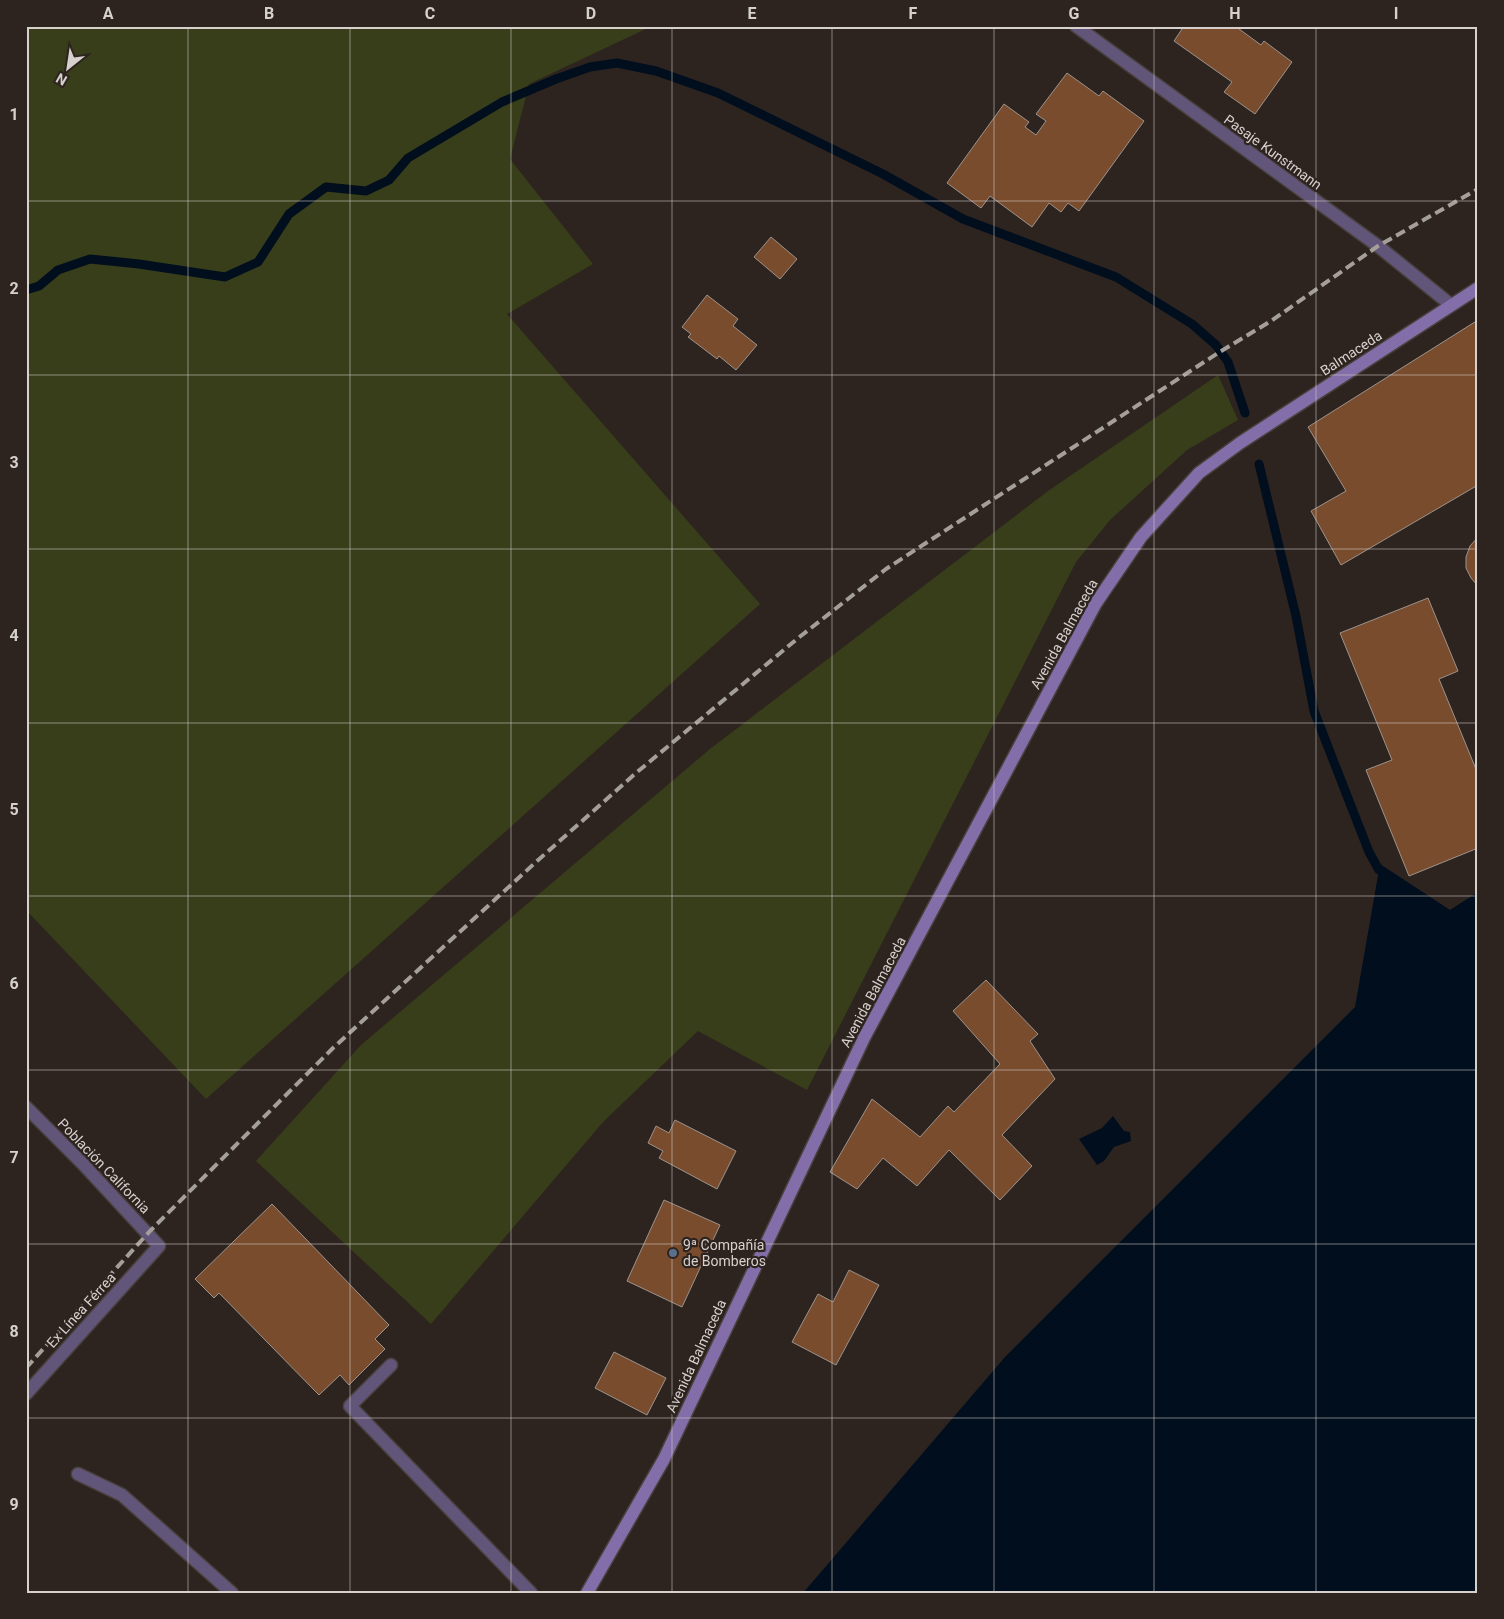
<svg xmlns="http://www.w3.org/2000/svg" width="1504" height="1619" font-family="Roboto,sans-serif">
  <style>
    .green { fill: #383e19 }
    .water { fill: #000e1e }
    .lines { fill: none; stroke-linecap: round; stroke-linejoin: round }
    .stream { stroke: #000e1e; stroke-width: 9 }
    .building { fill: #794c2e; stroke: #9d938c }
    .lane-casing { stroke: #48403c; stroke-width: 15 }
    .street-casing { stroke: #48403c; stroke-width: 15 }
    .secondary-casing { stroke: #48403c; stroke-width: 15 }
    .lane { stroke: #62557a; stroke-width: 12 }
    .street { stroke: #62557a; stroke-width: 12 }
    .secondary { stroke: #846ea9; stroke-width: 12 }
    .rail { stroke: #a59f9b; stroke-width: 4; stroke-dasharray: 10 5; stroke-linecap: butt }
    .grid { fill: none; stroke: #d7d1ce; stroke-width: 1; stroke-opacity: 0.55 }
    .service-dot { fill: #5c6f8a; stroke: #2d2420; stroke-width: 2 }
    .labels { text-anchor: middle; stroke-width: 4.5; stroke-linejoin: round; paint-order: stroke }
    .street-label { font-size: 14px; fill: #d7d1ce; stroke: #2d2420 }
    .poi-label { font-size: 14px; fill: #d7d1ce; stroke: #2d2420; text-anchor: start }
    .neatline { fill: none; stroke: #d7d1ce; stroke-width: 2 }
    .grid-label { font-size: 16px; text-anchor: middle; font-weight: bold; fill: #d7d1ce }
  </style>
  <rect width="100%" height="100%" fill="#2d2420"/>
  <!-- green -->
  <g class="green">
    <polygon points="26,26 652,26 529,84 510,159 593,264 507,314 760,604 206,1099 26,910"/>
    <polygon points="1218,375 1238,420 1187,450 1110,520 1076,562 807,1090 698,1031 603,1122 431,1324 256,1161 361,1045 710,749 1048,491"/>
  </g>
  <!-- water -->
  <g class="water">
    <polygon points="1380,864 1450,910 1478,892 1478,1593 803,1593 1005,1357 1355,1007"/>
    <polygon points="1113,1116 1124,1131 1130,1132 1131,1141 1114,1147 1104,1161 1097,1165 1079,1139 1102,1128"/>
  </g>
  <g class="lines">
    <!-- stream -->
    <g class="stream">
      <polyline points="26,290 39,286 58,270 90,259 139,264 225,277 258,262 289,214 326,187 366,191 389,180 408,158 502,102 556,79 590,67 617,63 656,71 718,93 883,174 963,219 1116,277 1192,324 1216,345 1228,362 1245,413"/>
      <polyline points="1259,464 1296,616 1314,711 1369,852 1379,870"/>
    </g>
  </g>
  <!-- building -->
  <g class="building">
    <polygon points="1184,26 1235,26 1261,45 1264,41 1292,62 1255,114 1224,92 1232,82 1174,41"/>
    <polygon points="1067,73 1099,96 1103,91 1144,121 1079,211 1068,203 1061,212 1049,203 1032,227 990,196 981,208 947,183 1004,104 1029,122 1025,127 1036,135 1046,121 1036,114"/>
    <polygon points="771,237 797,259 780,279 754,257"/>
    <polygon points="707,295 738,319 733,326 757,345 736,370 719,356 717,359 688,337 691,334 682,327"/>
    <polygon points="1478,320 1478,485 1341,565 1311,511 1346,491 1308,427"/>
    <polygon points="1478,537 1478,586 1471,578 1466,568 1466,557 1470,546"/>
    <polygon points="1428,598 1458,671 1439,679 1478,774 1478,848 1409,876 1366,770 1392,760 1340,633"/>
    <polygon points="986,980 1038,1034 1030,1041 1055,1079 1002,1135 1032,1166 1000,1200 949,1150 917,1186 883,1158 857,1189 830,1172 872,1099 920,1137 948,1106 954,1112 1000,1064 953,1011"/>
    <polygon points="675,1120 736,1151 717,1189 659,1158 663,1151 648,1143 656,1126 669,1133"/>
    <polygon points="664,1200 720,1225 682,1307 627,1281"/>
    <polygon points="272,1204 389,1325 375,1339 385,1349 349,1385 340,1375 319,1395 219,1293 214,1298 195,1279"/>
    <polygon points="849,1270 879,1285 836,1365 792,1342 818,1294 833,1302"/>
    <polygon points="614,1352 666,1378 647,1415 595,1388"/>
  </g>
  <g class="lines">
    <!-- lane casing -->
    <g class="lane-casing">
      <g id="lane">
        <polyline points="391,1365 350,1406 531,1593"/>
        <polyline points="78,1474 122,1495 232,1593"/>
      </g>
    </g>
    <!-- street casing -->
    <g class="street-casing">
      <g id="street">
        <polyline points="1076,26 1378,246 1451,305"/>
        <polyline points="26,1107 83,1164 159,1246 26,1394"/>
      </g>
    </g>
    <!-- secondary casing -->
    <g class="secondary-casing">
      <polyline id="secondary" points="587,1593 664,1459 864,1038 1096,603 1141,537 1199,473 1240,443 1478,288"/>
    </g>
    <!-- lane -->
    <use href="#lane" class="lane"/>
    <!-- street -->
    <use href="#street" class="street"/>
    <!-- secondary -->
    <use href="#secondary" class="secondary"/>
    <!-- rail -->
    <polyline class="rail" points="26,1368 150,1231 333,1048 536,862 636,773 797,639 886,569 1218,353 1271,321 1378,246 1478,189"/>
  </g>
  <!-- grid -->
  <path class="grid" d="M188 26V1593M350 26V1593M511 26V1593M672 26V1593M832 26V1593M994 26V1593M1154 26V1593M1316 26V1593M26 201H1478M26 375H1478M26 549H1478M26 723H1478M26 896H1478M26 1070H1478M26 1244H1478M26 1418H1478"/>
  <!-- markers -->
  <circle class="service-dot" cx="673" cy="1253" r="5"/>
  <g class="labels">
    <!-- street labels -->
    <g class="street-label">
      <text transform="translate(1273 152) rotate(36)" y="5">Pasaje Kunstmann</text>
      <text transform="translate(1351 353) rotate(-33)" y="5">Balmaceda</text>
      <text transform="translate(1064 634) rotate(-61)" y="5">Avenida Balmaceda</text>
      <text transform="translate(873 992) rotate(-62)" y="5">Avenida Balmaceda</text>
      <text transform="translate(104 1166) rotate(46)" y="5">Población California</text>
      <text transform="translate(81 1310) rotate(-48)" y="5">Ex Línea Férrea</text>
      <text transform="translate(696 1356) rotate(-65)" y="5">Avenida Balmaceda</text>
    </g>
    <!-- poi labels -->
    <g class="poi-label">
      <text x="683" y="1250">9ª Compañía<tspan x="683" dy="16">de Bomberos</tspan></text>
    </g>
  </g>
  <!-- border -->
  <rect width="1504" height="1619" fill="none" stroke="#2d2420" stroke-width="55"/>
  <!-- north arrow -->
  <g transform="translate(68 68) rotate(210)" stroke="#2d2420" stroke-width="4" paint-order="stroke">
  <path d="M0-4L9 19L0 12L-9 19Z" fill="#d7d1ce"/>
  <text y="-8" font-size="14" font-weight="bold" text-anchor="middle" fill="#d7d1ce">N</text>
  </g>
  <rect x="28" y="28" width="1448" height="1564" class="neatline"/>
  <g class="grid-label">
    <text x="108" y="19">A</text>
    <text x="269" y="19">B</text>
    <text x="430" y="19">C</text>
    <text x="591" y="19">D</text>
    <text x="752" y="19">E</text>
    <text x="913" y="19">F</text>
    <text x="1074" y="19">G</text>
    <text x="1235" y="19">H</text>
    <text x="1396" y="19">I</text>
    <text x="14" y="120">1</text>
    <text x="14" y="294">2</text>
    <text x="14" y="468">3</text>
    <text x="14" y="641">4</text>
    <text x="14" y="815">5</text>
    <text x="14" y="989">6</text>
    <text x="14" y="1163">7</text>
    <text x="14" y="1337">8</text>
    <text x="14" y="1510">9</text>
  </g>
</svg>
